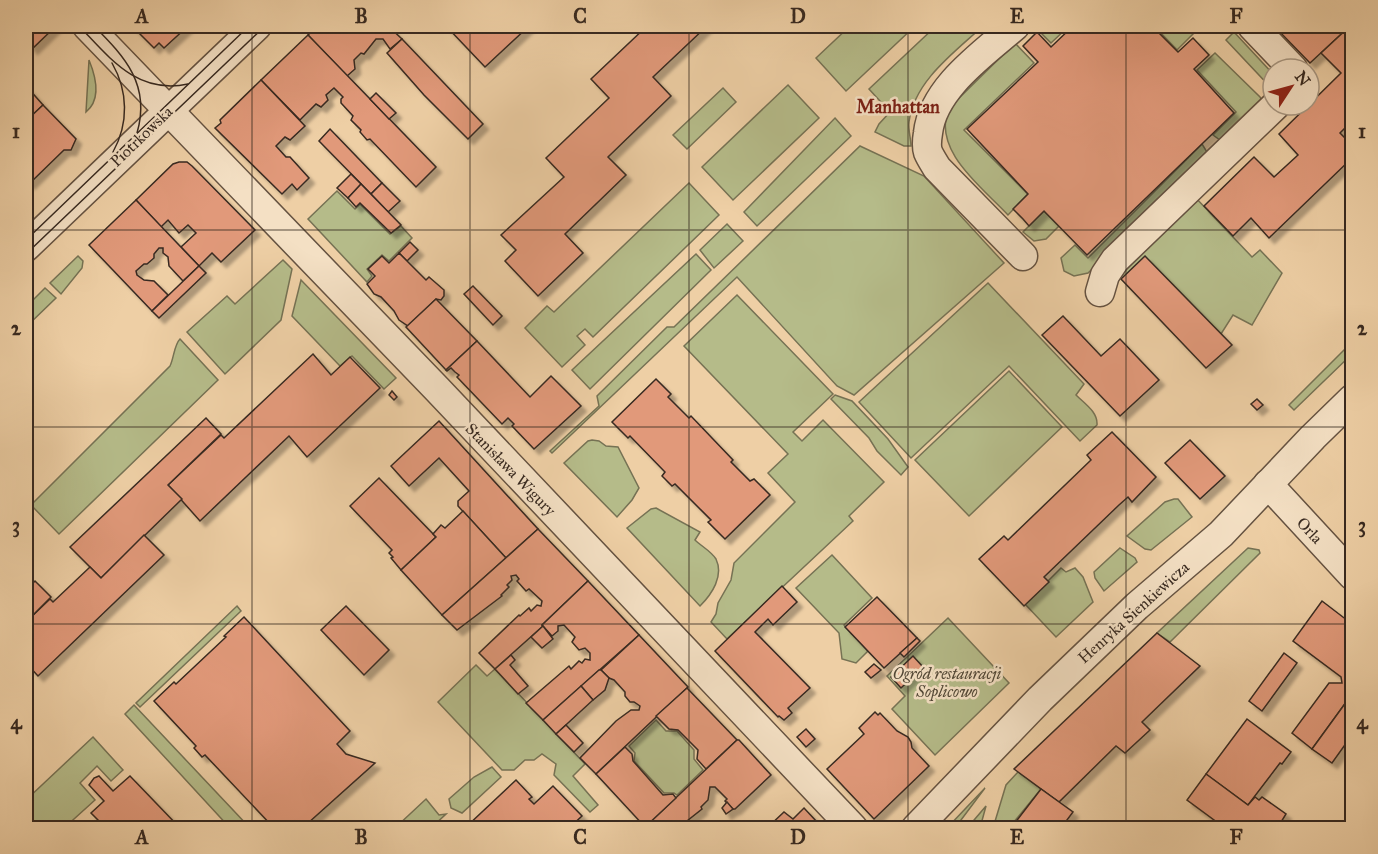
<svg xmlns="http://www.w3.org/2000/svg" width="1378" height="854" font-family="'IM FELL Great Primer',serif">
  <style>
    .green { fill: #b5bb89; stroke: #767254; stroke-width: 1.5 }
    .building { fill: #e1997a; stroke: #372920; stroke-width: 1.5; filter: url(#shadow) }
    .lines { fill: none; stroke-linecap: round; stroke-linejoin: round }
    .minor-casing { stroke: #655241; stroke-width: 31 }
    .minor { stroke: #f4e0c4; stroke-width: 28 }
    .tram { stroke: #372920; stroke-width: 1.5 }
    .grid { fill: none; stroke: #372920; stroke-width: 1.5; stroke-opacity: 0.55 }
    .labels { text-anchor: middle; stroke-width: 5; stroke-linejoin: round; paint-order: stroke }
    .street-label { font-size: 16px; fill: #372920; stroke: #f4e0c4 }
    .park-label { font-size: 16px; font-style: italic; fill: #504635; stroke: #f4e0c4 }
    .neighbourhood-label { font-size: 18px; font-weight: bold; fill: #7a1f14; stroke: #f4e0c4 }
    .neatline { fill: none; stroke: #372920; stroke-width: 2 }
    .grid-label { font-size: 20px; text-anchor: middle; font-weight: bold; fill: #372920 }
  </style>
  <defs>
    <filter id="shadow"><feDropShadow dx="5.5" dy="5.5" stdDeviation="1.5" flood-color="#0004"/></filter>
  </defs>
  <rect width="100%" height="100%" fill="#eecfa5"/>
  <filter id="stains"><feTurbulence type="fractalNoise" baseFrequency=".00333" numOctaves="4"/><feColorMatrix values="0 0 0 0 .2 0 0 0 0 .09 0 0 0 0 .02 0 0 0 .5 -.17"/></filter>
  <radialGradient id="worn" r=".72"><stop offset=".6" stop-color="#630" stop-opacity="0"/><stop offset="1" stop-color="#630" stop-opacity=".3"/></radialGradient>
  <!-- green -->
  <g class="green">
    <polygon points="850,26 915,26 846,91 816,58"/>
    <path d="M936 26H983C955 52 914 81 909 122 908 130 911 139 911 146H904L875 132 879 124 890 112 869 89Z"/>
    <polygon points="1034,26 1069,26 1051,43"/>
    <polygon points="1154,26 1191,26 1196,31 1177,50"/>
    <polygon points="1234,32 1273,74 1273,90 1226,40"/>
    <path d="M1015 43 1034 63 964 130 1028 194 1008 215C982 187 931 150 949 108Z"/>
    <polygon points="1215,53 1260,97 1263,103 1220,140 1213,135 1236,112 1197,70"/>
    <path d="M89 60C96 77 102 99 86 112Z"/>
    <polygon points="788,85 819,118 733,200 702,167"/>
    <polygon points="723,88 736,102 687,149 673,135"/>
    <polygon points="835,118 851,136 757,226 744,212"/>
    <polygon points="1202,144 1207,152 1204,163 1088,273 1074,276 1064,271 1061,258 1075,245 1088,258"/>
    <path d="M860 146 924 176 1004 263 854 395 837 386 737 277 552 453 550 451 599 406 597 396 667 327H674C736 267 798 207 860 146Z"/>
    <polygon points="689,183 719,215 593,337 585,329 577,336 585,345 562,367 525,328 547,306 554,312"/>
    <polygon points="337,191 355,209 360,204 390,234 401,226 412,238 389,261 382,255 367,269 372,276 367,282 308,219"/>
    <polygon points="1194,196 1252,257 1260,250 1282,273 1252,325 1233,315 1221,334 1121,279 1121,267"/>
    <polygon points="1044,211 1059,226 1046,239 1034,241 1023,232"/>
    <polygon points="727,224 743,241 714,268 700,250"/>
    <polygon points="696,254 711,270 590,389 572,370"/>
    <polygon points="78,256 83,261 82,268 61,294 50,283"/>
    <polygon points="283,260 292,269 281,320 225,374 187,332 227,296 235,304"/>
    <polygon points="301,280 396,378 384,389 352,356 340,366 292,316"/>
    <path d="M988 283 1084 384 1076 395C1085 404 1098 412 1097 425L1080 441 1009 366 911 458 859 402Z"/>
    <polygon points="45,288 56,298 26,327 26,307"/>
    <polygon points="737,295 833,394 793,432 802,441 823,420 884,482 849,516 853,521 727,639 711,622 716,614 718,603 731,580 734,563 795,502 768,473 788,454 684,346"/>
    <path d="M180 339 218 380 59 534 31 505 170 366C174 358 174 345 180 339Z"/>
    <polygon points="1352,342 1352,354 1294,410 1289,405"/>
    <polygon points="1009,371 1062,427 969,516 915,460"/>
    <polygon points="835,395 852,401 888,439 908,467 901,475 877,451 869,438 831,399"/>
    <polygon points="592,440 599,441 606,446 618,447 639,488 632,500 617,517 564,463 588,441"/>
    <polygon points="1174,499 1178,499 1192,517 1151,550 1145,549 1127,536 1165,502"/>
    <path d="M656 508 700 532 695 540C701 546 711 551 716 559 724 576 712 594 700 606L627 528 651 509Z"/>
    <polygon points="1120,548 1135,558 1137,562 1104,591 1095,578 1094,572"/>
    <polygon points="1248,548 1259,550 1260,553 1170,642 1157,633"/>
    <polygon points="832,555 872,598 844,625 868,651 856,663 842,659 839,633 796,588"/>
    <polygon points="1061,568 1066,572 1075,568 1083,577 1093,602 1056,637 1025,604"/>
    <polygon points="237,606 241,611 140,707 136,703"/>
    <polygon points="948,618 1009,683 935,755 892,709 905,696 887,676"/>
    <polygon points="476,665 487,676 495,669 585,764 573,776 598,805 590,812 554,775 556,764 542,754 534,760 525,760 514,770 502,770 438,702"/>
    <polygon points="134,705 250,828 230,828 125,714"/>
    <polygon points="656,720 666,731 677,731 694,750 694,759 703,770 677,795 674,793 664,793 634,761 635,753 629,746"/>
    <polygon points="93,737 123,770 111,781 97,766 80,783 95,800 64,828 26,828 26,800"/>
    <polygon points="492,767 501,777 462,813 451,808 449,799 474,777"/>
    <polygon points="1018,772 1041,789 1009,828 993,828 1006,785"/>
    <polygon points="985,788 955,828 947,828"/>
    <polygon points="426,799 439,815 446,814 431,828 395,828"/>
    <polygon points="986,806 980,828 968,828 969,826"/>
  </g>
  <!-- building -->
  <g class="building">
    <polygon points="26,26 56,26 32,49 26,41"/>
    <polygon points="132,26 188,26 164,48 159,43 154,48"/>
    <polygon points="318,26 388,26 402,39 390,49 383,39 376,39 364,54 361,53 354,60 355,69 347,76 308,35"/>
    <polygon points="446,26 529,26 485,67"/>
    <polygon points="647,26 707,26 653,77 671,96 608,157 626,175 565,234 583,253 538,296 505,261 516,250 501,235 564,177 546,158 609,98 591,79"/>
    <polygon points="1073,26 1152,26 1178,52 1193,38 1209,55 1194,69 1234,113 1087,255 1044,211 1029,226 1023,219 1013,209 1028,194 967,129 1038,62 1023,46 1037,32 1051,47"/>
    <polygon points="1274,26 1350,26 1310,63"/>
    <polygon points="1350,26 1352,26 1352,121 1340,133 1352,145 1352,158 1269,238 1251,218 1233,236 1204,206 1254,157 1274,177 1298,155 1279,134 1341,73 1321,53"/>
    <polygon points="308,35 436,167 416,187 370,139 367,140 360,132 361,130 351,120 353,116 341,103 341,99 343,97 334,88 326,95 328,100 321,107 316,104 300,120 261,80"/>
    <polygon points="402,39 483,124 468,139 424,95 387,53"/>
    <polygon points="261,80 305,126 290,140 285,137 276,146 286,157 290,157 309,178 297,190 292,184 282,194 215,128 221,123 220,120"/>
    <polygon points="28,88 43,105 26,121 26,91"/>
    <polygon points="376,93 396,113 389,119 370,99"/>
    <polygon points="43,105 76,139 71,150 64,150 29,184 26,181 26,121"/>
    <polygon points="330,129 382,183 371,194 319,141"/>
    <polygon points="179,162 187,162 192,166 255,230 221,262 212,253 199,266 181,247 196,233 188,225 179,233 168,220 161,227 136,200 173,164"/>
    <polygon points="351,174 361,184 348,198 337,188"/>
    <polygon points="382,183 400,201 388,212 371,194"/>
    <polygon points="361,184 401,225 391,233 360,203 356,207 348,198"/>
    <polygon points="136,200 199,266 183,281 169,266 168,257 163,253 163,248 159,248 154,254 154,258 147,264 144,264 136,271 137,275 144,280 154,281 168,295 152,311 89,245"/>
    <polygon points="410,242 418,250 407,261 399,253"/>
    <polygon points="399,253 426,280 429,277 444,290 444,296 441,300 436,299 408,326 399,320 394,311 381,297 374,294 367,284 375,276 368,269 382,256 389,263"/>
    <polygon points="1145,256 1232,345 1206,368 1121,279"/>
    <polygon points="199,266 206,273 159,318 152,311"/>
    <polygon points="473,286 502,316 493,325 464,294"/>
    <polygon points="436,299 477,341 446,370 406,327"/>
    <polygon points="1063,316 1101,356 1120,339 1159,380 1120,416 1042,335"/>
    <polygon points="477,341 530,397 551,376 581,406 534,449 512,426 514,424 508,418 502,424 457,377 459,375 455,372 451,368 447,371 446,370"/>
    <polygon points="313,354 331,375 350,357 380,388 307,457 289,436 200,521 168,485 221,435 224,438"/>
    <polygon points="656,379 671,394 668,397 689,418 691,416 733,460 731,462 750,481 754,479 770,495 725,539 708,522 711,520 675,484 672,486 662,476 665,472 630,436 628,438 612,422"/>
    <polygon points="392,391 397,397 394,400 389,395"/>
    <polygon points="1257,399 1263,405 1257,410 1251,404"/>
    <polygon points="206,418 221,434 168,485 182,499 101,578 70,547"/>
    <polygon points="439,421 538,529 506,558 458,506 458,501 469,491 439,458 409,486 391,466"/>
    <polygon points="1112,432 1156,477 1132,502 1128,497 1119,505 1044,577 1049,582 1024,606 979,559 1004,536 1008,540 1091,460 1087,455"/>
    <polygon points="1190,440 1225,476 1200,499 1165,463"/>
    <polygon points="379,478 436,537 401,570 391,558 393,557 389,553 392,550 350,506"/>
    <polygon points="463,511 506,558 442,615 401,570 436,537 433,534 441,525 445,528"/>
    <polygon points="538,529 588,581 542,625 543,626 495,669 479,653 519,615 520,616 529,608 531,611 537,605 541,606 542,601 529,589 526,591 517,581 519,579 516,575 511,576 512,580 507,585 509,587 501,595 502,596 457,630 442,615"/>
    <polygon points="144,535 164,555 38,676 26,663 26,622 50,599 53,602 90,567 101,578"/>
    <polygon points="35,581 51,597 26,622 26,590"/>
    <polygon points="588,581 639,635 543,720 526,703 569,666 571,669 579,661 582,663 585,659 590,660 590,653 585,648 579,650 572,642 575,637 564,625 558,626 558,631 552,636 542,625"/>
    <polygon points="782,586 797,602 773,625 768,619 755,632 810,688 788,708 792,713 784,720 779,716 778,717 715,651"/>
    <polygon points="877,597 917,638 884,668 845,627"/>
    <polygon points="1322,601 1352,624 1352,694 1312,749 1292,733 1329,683 1342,683 1341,677 1293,641"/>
    <polygon points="346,606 389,650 364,675 321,630"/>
    <polygon points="244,617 350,731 337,744 346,754 375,763 307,824 309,826 306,828 274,828 205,755 202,757 194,748 196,746 154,701 174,682 176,684 226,637 224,636"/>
    <polygon points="543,626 553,639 542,648 531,637"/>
    <polygon points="1157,633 1200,666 1142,722 1150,730 1125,753 1116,746 1059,802 1014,769"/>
    <polygon points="639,635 688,687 596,774 580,758 616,721 631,710 639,710 640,706 634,702 630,702 625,696 625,692 614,680 609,678 601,670"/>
    <polygon points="917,638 920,641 904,657 900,653"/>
    <polygon points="1284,653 1297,663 1262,711 1249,701"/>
    <polygon points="511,655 515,660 510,665 528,686 518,694 495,669"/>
    <polygon points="913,656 923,667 901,688 891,677"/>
    <polygon points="874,664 881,670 871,678 865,672"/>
    <polygon points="599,670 601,670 609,678 605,690 593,700 581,686"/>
    <polygon points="581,686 593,700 556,734 543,720"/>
    <polygon points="687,688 737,740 706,769 697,759 698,750 678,730 669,729 656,716"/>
    <polygon points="1352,694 1352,735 1332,763 1312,749"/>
    <polygon points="875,712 878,715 880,713 897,731 908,737 911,742 912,748 929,766 874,819 827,769 864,734 859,728"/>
    <polygon points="1247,719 1291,752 1282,764 1280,763 1248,805 1206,774"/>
    <polygon points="566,725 583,743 574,752 556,734"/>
    <polygon points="806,729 815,739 806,747 797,737"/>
    <polygon points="737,740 739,740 771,775 735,809 733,809 725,801 727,799 715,787 710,787 708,800 701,807 702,809 678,828 647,828 645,827"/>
    <polygon points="625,747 632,754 633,761 663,795 673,794 676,798 645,827 596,774"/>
    <polygon points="1206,774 1248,805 1255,797 1259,800 1262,797 1286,814 1278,827 1280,828 1225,828 1187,800"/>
    <polygon points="99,776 113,791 130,776 180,828 106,828 91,813 104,801 89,785 94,778"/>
    <polygon points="516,780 532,797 529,799 534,804 553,786 582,816 569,828 465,828"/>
    <polygon points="1041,789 1073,812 1061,828 1011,828"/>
    <polygon points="727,802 733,809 726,814 722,808"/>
    <polygon points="804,808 817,822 810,828 767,828 784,812 793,819"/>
    <polygon points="817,822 823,828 810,828"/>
  </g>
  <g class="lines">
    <!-- minor casing -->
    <g class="minor-casing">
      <g id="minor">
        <polyline points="87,26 437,389 853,828"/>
        <path d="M1015 26C983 54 933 88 928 133 927 139 926 146 928 152 930 157 934 163 937 168L1023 256"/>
        <polyline points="1252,26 1293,69"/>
        <polyline points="26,247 257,26"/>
        <polyline points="1100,292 1105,275 1115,260 1276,105"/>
        <polyline points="1268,484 1352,575"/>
        <polyline points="916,828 1040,699 1137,606 1221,534 1313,437 1352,399"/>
      </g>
    </g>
    <!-- minor -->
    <use href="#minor" class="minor"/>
    <!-- tram -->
    <g class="tram">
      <path d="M79 26C110 58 137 95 188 84"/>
      <path d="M94 26C125 57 151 85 137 133"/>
      <path d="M112 63C128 91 129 123 113 152"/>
      <polyline points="26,240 249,26"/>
      <polyline points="26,254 265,26"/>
    </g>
  </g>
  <!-- grid -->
  <path class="grid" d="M252 26V828M470 26V828M689 26V828M908 26V828M1126 26V828M26 230H1352M26 427H1352M26 624H1352"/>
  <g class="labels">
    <!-- street labels -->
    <g class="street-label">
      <text transform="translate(141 136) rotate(-44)" y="6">Piotrkowska</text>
      <text transform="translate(511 469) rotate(46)" y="6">Stanisława Wigury</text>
      <text transform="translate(1310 530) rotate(47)" y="6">Orla</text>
      <text transform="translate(1133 612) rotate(-42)" y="6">Henryka Sienkiewicza</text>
    </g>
    <!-- park labels -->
    <g class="park-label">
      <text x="947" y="679">Ogród restauracji<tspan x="947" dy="18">Soplicowo</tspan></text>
    </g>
    <!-- neighbourhood labels -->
    <g class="neighbourhood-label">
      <text x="898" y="113">Manhattan</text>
    </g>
  </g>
  <!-- margin -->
  <rect width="1378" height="854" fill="none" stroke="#eecfa5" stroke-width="66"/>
  <!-- north arrow -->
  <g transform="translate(1291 87) rotate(54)"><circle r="28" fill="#f4e0c4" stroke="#a89782" stroke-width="1.5"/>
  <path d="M0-4.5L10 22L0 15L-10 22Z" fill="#8f2418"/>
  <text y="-9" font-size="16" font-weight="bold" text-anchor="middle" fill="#372920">N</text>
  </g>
  <rect x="33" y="33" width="1312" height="788" class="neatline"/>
  <g class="grid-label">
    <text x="142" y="23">A</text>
    <text x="361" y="23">B</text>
    <text x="580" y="23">C</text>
    <text x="798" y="23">D</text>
    <text x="1017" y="23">E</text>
    <text x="1236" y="23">F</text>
    <text x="16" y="138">1</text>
    <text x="1362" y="138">1</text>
    <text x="16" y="335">2</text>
    <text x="1362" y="335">2</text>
    <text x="16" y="532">3</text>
    <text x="1362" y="532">3</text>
    <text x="16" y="729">4</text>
    <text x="1362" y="729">4</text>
    <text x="142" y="844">A</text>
    <text x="361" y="844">B</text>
    <text x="580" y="844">C</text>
    <text x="798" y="844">D</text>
    <text x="1017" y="844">E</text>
    <text x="1236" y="844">F</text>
  </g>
  <rect width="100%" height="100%" filter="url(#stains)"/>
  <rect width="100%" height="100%" fill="url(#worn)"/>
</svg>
